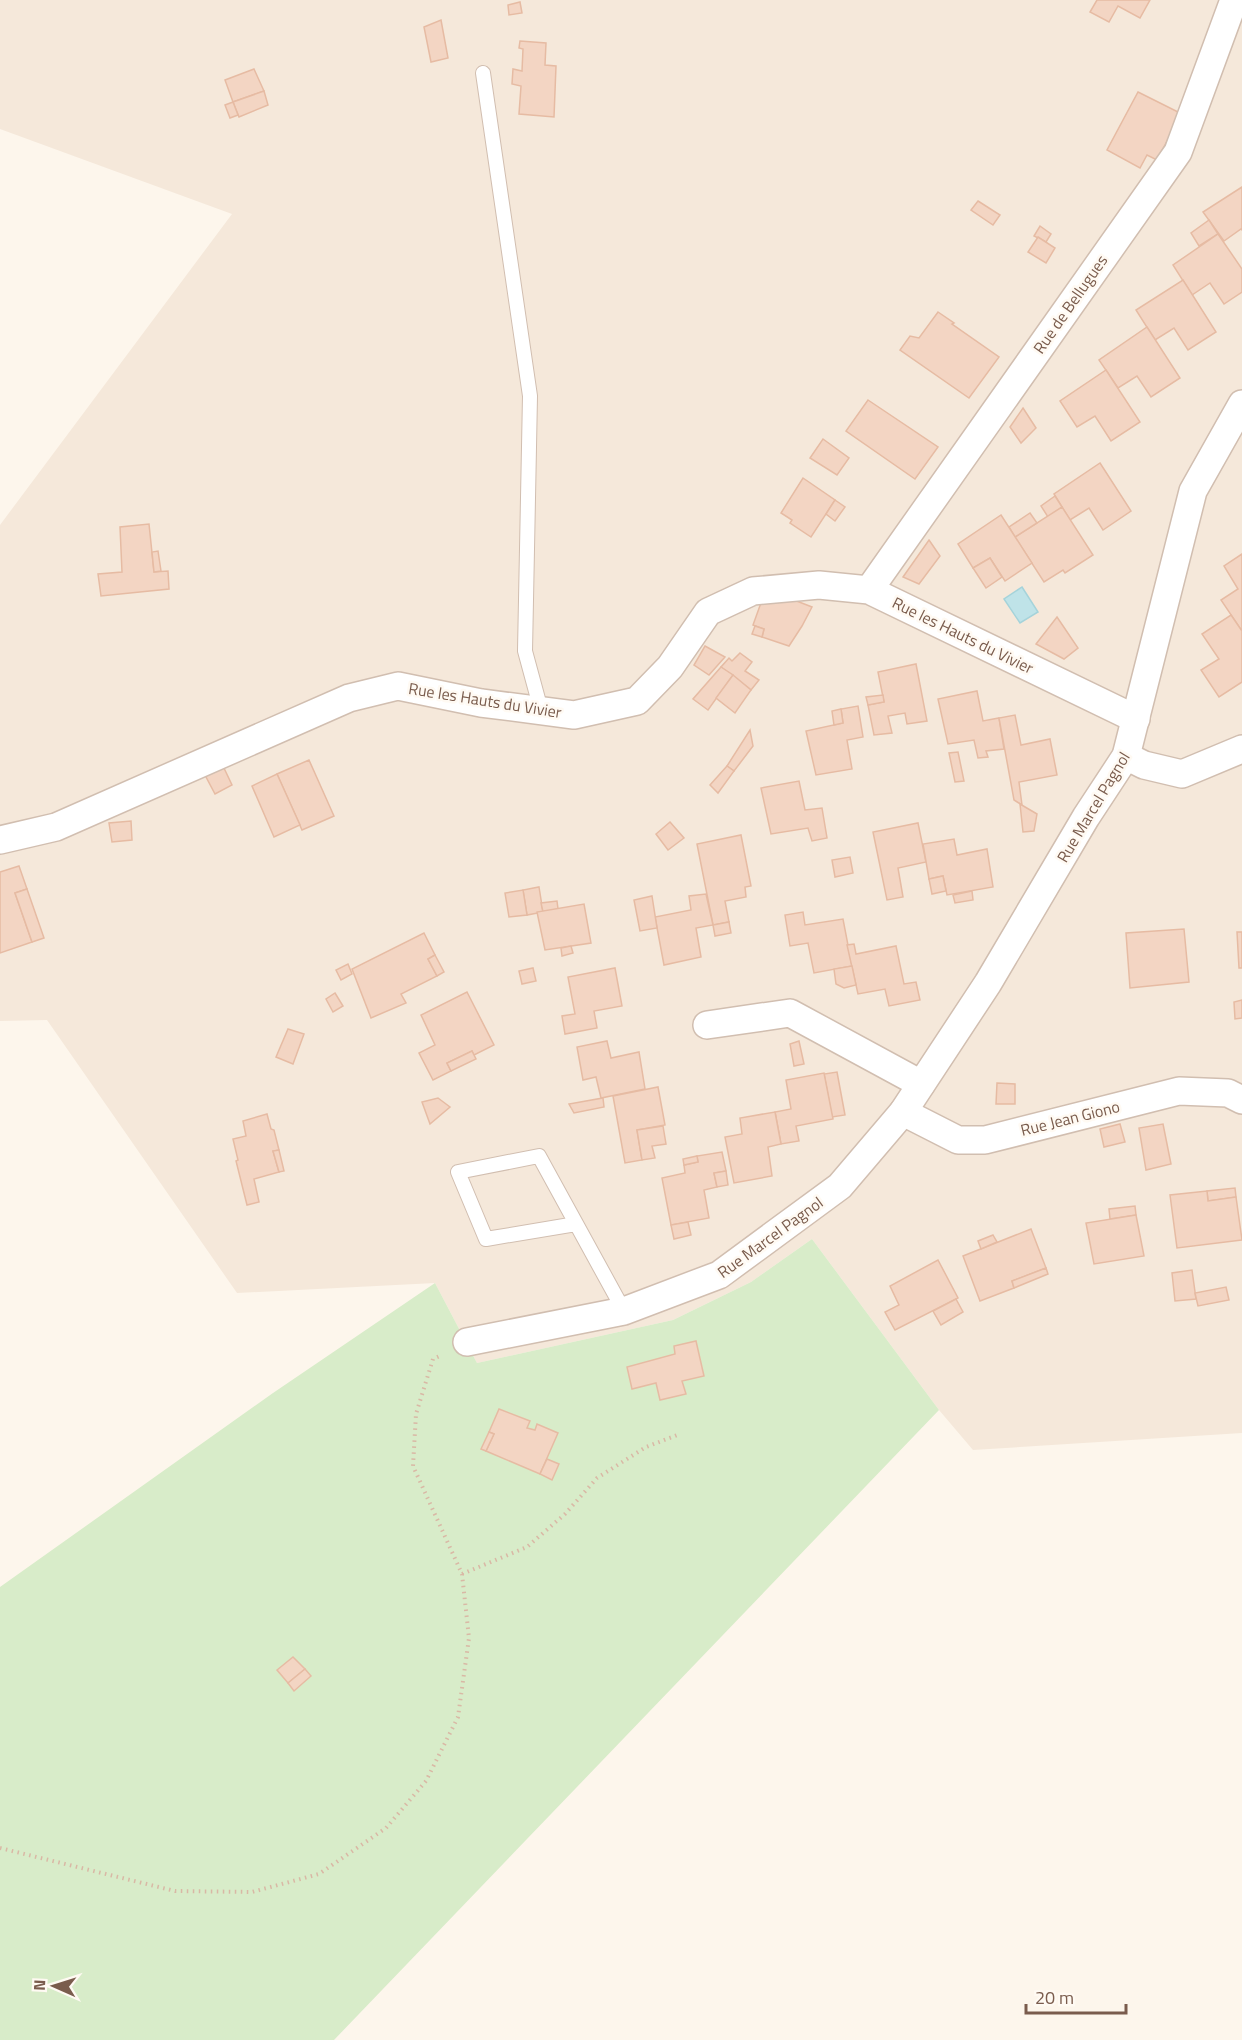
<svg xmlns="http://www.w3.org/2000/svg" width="1242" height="2040" font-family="'Titillium Web',sans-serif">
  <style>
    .residential { fill: #f5e8da }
    .green { fill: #d8ecc9 }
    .water { fill: #bfe3e8; stroke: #a5d3da; stroke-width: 1.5 }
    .building { fill: #f3d5c3; stroke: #e6bba3; stroke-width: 1.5 }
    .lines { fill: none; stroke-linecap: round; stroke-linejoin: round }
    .lane-casing { stroke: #d1beb0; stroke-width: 16 }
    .street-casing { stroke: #d1beb0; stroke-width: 30 }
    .path { stroke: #d9b8a5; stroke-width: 4; stroke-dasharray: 1.5 4.5; stroke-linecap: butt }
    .lane { stroke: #fff; stroke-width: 14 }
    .street { stroke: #fff; stroke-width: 27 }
    .labels { text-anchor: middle; stroke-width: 5; stroke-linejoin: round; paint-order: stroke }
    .street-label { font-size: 16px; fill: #7a5c4d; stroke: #fffaf3 }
  </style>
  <rect width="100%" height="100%" fill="#fdf6ec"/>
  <!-- residential -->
  <polygon class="residential" points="0,0 1242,0 1242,1433 973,1450 939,1410 812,1239 751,1282 673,1320 477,1363 435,1283 237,1293 47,1020 0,1021 0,525 232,214 0,129"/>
  <!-- green -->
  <polygon class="green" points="812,1239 939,1410 334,2040 0,2040 0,1587 273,1393 435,1283 477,1363 673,1320 751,1282"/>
  <!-- water -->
  <polygon class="water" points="1022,587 1038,612 1020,623 1004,599"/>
  <!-- building -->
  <g class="building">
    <polygon points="1097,0 1150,0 1140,18 1118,6 1109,22 1090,12"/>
    <polygon points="520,2 522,13 509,15 508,5"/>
    <polygon points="441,20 448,58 431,62 424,27"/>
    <polygon points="520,41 546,43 545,65 556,66 554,117 519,114 521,86 512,84 513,69 522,71 523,49 519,48"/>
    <polygon points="254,69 264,91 233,102 225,80"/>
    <polygon points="264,91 268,105 239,117 233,102"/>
    <polygon points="1138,92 1178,112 1177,122 1157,160 1147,155 1140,168 1107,150"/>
    <polygon points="233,102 238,115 230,118 225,105"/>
    <polygon points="1242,187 1242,230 1241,229 1224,241 1203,212"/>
    <polygon points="978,201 1000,215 993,225 971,210"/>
    <polygon points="1209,220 1218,234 1199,246 1191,233"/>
    <polygon points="1040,226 1051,234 1046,242 1034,236"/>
    <polygon points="1218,234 1242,269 1242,292 1224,304 1210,283 1192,295 1173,265"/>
    <polygon points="1038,237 1055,248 1046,263 1028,252"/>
    <polygon points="1183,280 1216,332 1188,350 1174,328 1155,340 1136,310"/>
    <polygon points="938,312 954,323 952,324 999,357 969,398 900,350 910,336 919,338"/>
    <polygon points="1147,327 1180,378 1151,397 1137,376 1118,388 1099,360"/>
    <polygon points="1106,370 1140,422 1111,441 1095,416 1077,427 1060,401"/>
    <polygon points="868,400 938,447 915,479 846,431"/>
    <polygon points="1023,408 1036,428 1021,443 1010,427"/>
    <polygon points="823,439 849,458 837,475 810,458"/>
    <polygon points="1100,463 1131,511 1103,530 1089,508 1070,520 1054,494"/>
    <polygon points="803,478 835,500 811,537 790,523 792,520 781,513"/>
    <polygon points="1055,496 1062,507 1048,517 1041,506"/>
    <polygon points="835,500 845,507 835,521 826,514"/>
    <polygon points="1062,507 1093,555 1065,573 1063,570 1044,582 1015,537"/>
    <polygon points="1030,513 1037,523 1015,537 1009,527"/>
    <polygon points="1001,515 1032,563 1005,581 990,558 973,568 958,544"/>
    <polygon points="149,524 154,572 168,571 169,589 101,596 98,574 122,572 120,527"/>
    <polygon points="929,540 940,556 919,584 903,577"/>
    <polygon points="158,551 161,571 154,572 152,552"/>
    <polygon points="1242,554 1242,631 1221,600 1238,589 1224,566"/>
    <polygon points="990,558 1002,577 986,588 973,568"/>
    <polygon points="762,600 794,600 812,607 802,626 789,646 762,637 764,629 753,625"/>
    <polygon points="1231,615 1242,631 1242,682 1219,697 1201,670 1219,659 1202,634"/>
    <polygon points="1057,617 1078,648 1064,659 1036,644"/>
    <polygon points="755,626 764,629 762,637 752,634"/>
    <polygon points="705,646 725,657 709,675 694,665"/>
    <polygon points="740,653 752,662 745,671 759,680 751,690 721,667 729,658 732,661"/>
    <polygon points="916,664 927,721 907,724 905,713 888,716 892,733 874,735 868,705 884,702 878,672"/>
    <polygon points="721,667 733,675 708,710 693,699"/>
    <polygon points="733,675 751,690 735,713 716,698"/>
    <polygon points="977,691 983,721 999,718 1004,749 986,751 988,757 978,758 974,740 948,744 938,699"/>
    <polygon points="883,695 884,702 868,705 866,697"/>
    <polygon points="858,706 863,737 847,740 852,769 816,775 806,731 843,723 841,709"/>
    <polygon points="841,709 843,723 834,725 832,711"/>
    <polygon points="1015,715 1021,745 1050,739 1057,775 1019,782 1022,805 1014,800 999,718"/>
    <polygon points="750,730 753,746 734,771 727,766"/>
    <polygon points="958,752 964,781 955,782 949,753"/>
    <polygon points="309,760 334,816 302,830 277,774"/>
    <polygon points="223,766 232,785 215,794 205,775"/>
    <polygon points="727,766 734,771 718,793 710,785"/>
    <polygon points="277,774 300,825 274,837 252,786"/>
    <polygon points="799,781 805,810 822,808 827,838 812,841 808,828 771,834 761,788"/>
    <polygon points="1020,804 1037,814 1034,831 1023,832"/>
    <polygon points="131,821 132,840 112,842 109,823"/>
    <polygon points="670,822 684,838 668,850 656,834"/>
    <polygon points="918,823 926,862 898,868 903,897 887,900 873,832"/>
    <polygon points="741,835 751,886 745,887 746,897 725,901 729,922 713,925 697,844"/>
    <polygon points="954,839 957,855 987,849 993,887 947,895 943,876 929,879 923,844"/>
    <polygon points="850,857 853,873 835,877 832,860"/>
    <polygon points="19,866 27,889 15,893 32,942 0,953 0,872"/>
    <polygon points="943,876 946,891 932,894 929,879"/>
    <polygon points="539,887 543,912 527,915 523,890"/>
    <polygon points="27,889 44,938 32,942 15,893"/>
    <polygon points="523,890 527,915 509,917 505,893"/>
    <polygon points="972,891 973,900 955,903 953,895"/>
    <polygon points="706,894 713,925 696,928 701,957 664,965 655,917 691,910 689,896"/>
    <polygon points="652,896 657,928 640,931 634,900"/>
    <polygon points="557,901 558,909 543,912 541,903"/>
    <polygon points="584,904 591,943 545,950 537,912"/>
    <polygon points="803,912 805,925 843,919 852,966 814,973 808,943 790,946 785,915"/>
    <polygon points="729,922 731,933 715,936 713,925"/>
    <polygon points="1184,929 1189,982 1130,988 1126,933"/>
    <polygon points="1237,932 1242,932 1242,968 1239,968"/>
    <polygon points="424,933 435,955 428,959 437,976 401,994 406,1003 371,1018 352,969"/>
    <polygon points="854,944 856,954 896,946 904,984 916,982 920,1000 889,1006 885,989 858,994 847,945"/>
    <polygon points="571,946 573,953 562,956 561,948"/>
    <polygon points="435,955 444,972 437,976 428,959"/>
    <polygon points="348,964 352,974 341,980 336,970"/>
    <polygon points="852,966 856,985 844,988 836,984 834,969"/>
    <polygon points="533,968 536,981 522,984 519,971"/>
    <polygon points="615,968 622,1006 594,1011 597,1028 565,1034 562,1016 575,1014 568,977"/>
    <polygon points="467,992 494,1045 474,1055 472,1051 447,1063 451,1071 433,1080 419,1053 435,1045 421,1015"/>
    <polygon points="335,993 343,1006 333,1012 326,999"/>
    <polygon points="1242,1000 1242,1018 1235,1019 1234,1002"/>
    <polygon points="288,1029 304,1034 293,1064 276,1057"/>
    <polygon points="607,1041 611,1058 639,1052 645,1089 601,1098 596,1077 583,1080 577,1047"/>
    <polygon points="799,1041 804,1064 794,1066 790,1044"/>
    <polygon points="472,1051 476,1059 451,1071 447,1063"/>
    <polygon points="837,1072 845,1115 832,1117 824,1074"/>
    <polygon points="824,1073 833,1119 796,1126 799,1141 781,1144 775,1112 791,1109 786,1080"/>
    <polygon points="997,1083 1015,1084 1015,1104 996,1104"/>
    <polygon points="658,1087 665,1125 637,1130 642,1160 625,1163 613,1096"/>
    <polygon points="438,1098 450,1107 430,1124 422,1102"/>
    <polygon points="603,1098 604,1107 574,1113 569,1104"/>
    <polygon points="775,1112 781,1144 768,1147 772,1176 734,1183 725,1137 742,1134 740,1118"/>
    <polygon points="267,1114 271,1129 274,1130 279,1150 273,1151 279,1172 254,1179 259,1202 247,1205 236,1161 238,1160 233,1139 246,1136 243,1121"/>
    <polygon points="1120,1124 1125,1142 1104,1147 1100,1129"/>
    <polygon points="1163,1124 1171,1164 1146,1170 1139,1128"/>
    <polygon points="663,1126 666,1144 652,1146 655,1158 642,1160 637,1130"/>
    <polygon points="279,1150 284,1171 279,1172 273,1151"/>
    <polygon points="722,1152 726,1171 714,1173 717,1187 704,1190 709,1218 671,1225 662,1178 685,1173 684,1165 698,1162 697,1156"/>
    <polygon points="697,1156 698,1162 684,1165 683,1159"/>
    <polygon points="726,1171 728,1185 717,1187 714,1173"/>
    <polygon points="1235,1188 1236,1197 1208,1201 1207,1191"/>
    <polygon points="1207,1191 1208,1201 1236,1197 1242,1240 1177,1248 1170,1195"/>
    <polygon points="1135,1206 1136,1215 1110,1219 1109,1209"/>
    <polygon points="1136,1215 1144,1256 1094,1264 1086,1223"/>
    <polygon points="688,1222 691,1235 674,1239 671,1225"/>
    <polygon points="1031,1229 1046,1268 1012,1281 1014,1288 980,1301 963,1256"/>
    <polygon points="993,1235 997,1242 981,1249 978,1241"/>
    <polygon points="938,1260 958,1298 895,1330 885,1312 899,1305 890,1286"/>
    <polygon points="1046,1268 1048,1274 1014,1288 1012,1281"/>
    <polygon points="1192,1270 1196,1299 1175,1301 1172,1273"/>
    <polygon points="1226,1287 1229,1300 1198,1306 1195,1293"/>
    <polygon points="956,1299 963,1312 941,1325 933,1311"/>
    <polygon points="696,1341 704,1376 682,1381 686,1394 660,1400 656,1383 632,1389 627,1367 675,1354 674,1346"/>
    <polygon points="499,1409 530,1421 527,1428 535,1430 537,1424 558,1433 540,1474 486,1451 494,1434 489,1432"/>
    <polygon points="489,1432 494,1434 486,1451 481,1449"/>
    <polygon points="547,1459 559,1464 552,1480 540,1474"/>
    <polygon points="293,1657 305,1669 288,1683 277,1670"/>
    <polygon points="305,1669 311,1676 294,1691 288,1683"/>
  </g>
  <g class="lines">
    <!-- lane casing -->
    <g class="lane-casing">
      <g id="lane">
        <polyline points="483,73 530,396 525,651 541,710"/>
        <polyline points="576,1224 486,1239 458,1172 539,1156 624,1311"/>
      </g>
    </g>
    <!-- street casing -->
    <g class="street-casing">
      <g id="street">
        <polyline points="869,590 1178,152 1234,0"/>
        <polyline points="1126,756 1144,765 1182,774 1242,749"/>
        <polyline points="0,840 56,827 349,698 398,686 481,703 574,715 637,701 670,667 708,612 753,591 819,585 869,590 1136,719"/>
        <polyline points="707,1025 790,1013 921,1084"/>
        <polyline points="903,1112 958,1140 985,1140 1179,1091 1228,1093 1242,1100"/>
        <polyline points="467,1342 624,1311 719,1275 840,1186 903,1112 988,983 1086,817 1126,756 1193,491 1242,404"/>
      </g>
    </g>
    <!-- path -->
    <g class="path">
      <polyline points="462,1574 527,1547 565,1514 597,1478 646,1447 680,1434"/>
      <polyline points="0,1848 175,1891 252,1892 319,1874 386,1828 426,1781 458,1717 469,1638 462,1574 413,1466 416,1414 433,1359 442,1355"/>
    </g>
    <!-- lane -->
    <use href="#lane" class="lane"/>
    <!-- street -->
    <use href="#street" class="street"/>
  </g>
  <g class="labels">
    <!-- street labels -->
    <g class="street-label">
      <text transform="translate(1070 304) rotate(-55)" y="6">Rue de Bellugues</text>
      <text transform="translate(963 635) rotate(26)" y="6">Rue les Hauts du Vivier</text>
      <text transform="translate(485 700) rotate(9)" y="6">Rue les Hauts du Vivier</text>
      <text transform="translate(1093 807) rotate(-59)" y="6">Rue Marcel Pagnol</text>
      <text transform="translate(1070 1118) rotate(-14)" y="6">Rue Jean Giono</text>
      <text transform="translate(770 1237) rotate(-36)" y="6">Rue Marcel Pagnol</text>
    </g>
  </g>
  <!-- north arrow -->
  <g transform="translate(54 1986) rotate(273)" stroke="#fffaf3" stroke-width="4.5" paint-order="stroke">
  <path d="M0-4.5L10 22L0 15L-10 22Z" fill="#7a5c4d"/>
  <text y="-9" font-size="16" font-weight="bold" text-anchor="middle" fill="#7a5c4d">N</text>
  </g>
  <!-- scale -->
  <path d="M1026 2004v9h100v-9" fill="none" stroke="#7a5c4d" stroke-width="3"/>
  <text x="1035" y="2004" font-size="18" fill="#7a5c4d" stroke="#fffaf3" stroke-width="4.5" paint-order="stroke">20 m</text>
</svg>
